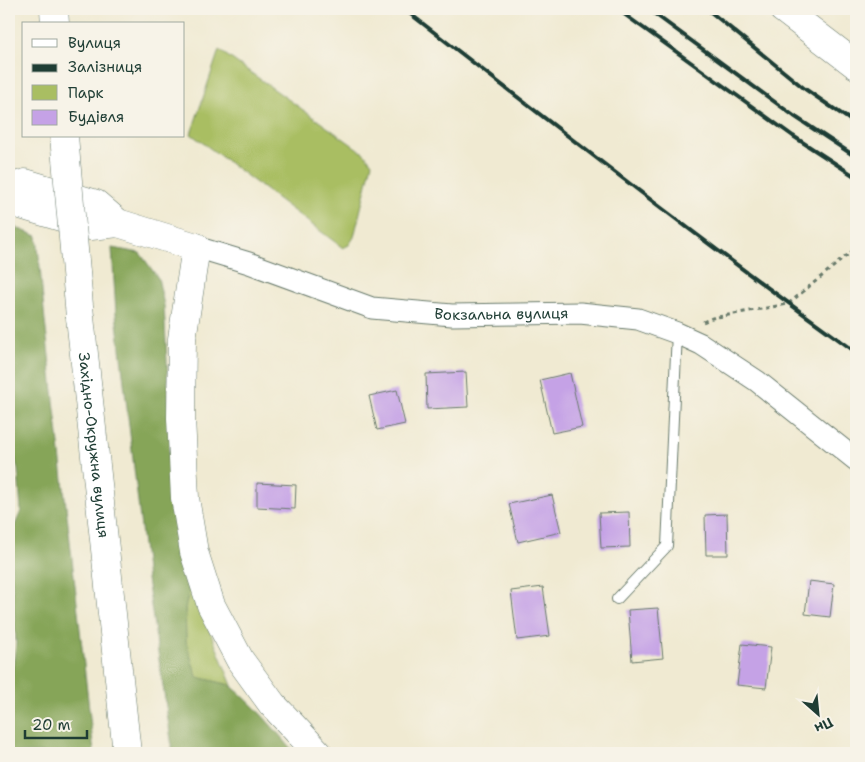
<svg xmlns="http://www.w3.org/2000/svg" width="865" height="762" font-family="'Shantell Sans',sans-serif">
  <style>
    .green { fill: #a9be62; stroke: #647e4b }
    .forest { fill: #86a558; stroke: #527146 }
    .building { fill: #c5a2e6 }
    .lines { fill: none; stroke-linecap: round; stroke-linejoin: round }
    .lane-casing { stroke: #687a6b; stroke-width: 12 }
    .street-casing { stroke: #687a6b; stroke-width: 23 }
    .secondary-casing { stroke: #687a6b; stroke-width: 29 }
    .primary-casing { stroke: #687a6b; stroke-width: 29 }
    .path { stroke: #687a6b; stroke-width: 3; stroke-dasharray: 4 4; stroke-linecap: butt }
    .lane { stroke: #fff; stroke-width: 10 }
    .street { stroke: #fff; stroke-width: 21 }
    .secondary { stroke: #fff; stroke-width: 28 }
    .primary { stroke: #fff; stroke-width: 28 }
    .rail { stroke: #1f3d34; stroke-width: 4 }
    .primary-bridge-casing { stroke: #687a6b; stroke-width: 29; stroke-linecap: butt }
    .primary-bridge { stroke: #fff; stroke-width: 28 }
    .labels { text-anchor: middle; stroke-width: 5; stroke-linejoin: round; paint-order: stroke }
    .street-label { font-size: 15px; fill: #1f3d34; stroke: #f7f3e8 }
  </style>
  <rect width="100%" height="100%" fill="#f7f3e8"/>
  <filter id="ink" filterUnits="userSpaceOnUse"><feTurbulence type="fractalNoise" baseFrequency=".02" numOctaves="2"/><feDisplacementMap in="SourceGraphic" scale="10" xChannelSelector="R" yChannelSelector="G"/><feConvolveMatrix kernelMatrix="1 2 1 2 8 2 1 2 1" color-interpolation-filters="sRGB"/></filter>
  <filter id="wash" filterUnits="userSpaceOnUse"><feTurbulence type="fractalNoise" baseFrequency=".0096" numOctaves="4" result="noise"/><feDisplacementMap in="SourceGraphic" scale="20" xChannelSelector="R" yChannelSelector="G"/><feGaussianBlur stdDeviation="1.12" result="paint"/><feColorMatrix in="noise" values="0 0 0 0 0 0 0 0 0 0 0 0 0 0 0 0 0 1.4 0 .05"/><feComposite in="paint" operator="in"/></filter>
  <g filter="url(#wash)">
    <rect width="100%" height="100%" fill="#f0ead2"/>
    <!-- green -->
    <g class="green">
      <polygon points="219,50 365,154 372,163 354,237 349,245 343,248 191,134"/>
      <polygon points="191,584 233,688 230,685 197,677 186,642 185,608"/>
    </g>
    <!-- forest -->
    <g class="forest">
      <polygon points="9,225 37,236 45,321 94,753 9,753 9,697 16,643 9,539 21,511 18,470 9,433 9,403 13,395 9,378"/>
      <path d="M112 248 140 253 158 278 164 305 172 455 191 584 185 608 186 642 197 677 230 685C255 705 274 729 295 753H173L147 579 116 314Z"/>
    </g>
    <g id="blocks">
      <!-- building -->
      <g class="building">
        <polygon points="466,372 468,407 427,409 426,374"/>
        <polygon points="570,373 582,427 552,433 540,380"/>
        <polygon points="397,390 405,424 377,430 369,396"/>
        <polygon points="257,483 296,485 295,509 257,507"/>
        <polygon points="552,495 561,532 518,542 509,504"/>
        <polygon points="629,512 630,547 601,548 599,513"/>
        <polygon points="727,514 728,555 706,555 705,515"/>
        <polygon points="809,581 834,584 830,617 805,614"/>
        <polygon points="543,587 550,636 517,640 511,591"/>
        <polygon points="658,608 663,658 632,661 628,610"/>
        <polygon points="742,644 771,647 766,688 737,685"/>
      </g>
    </g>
  </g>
  <g filter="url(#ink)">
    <use href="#blocks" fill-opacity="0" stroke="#687a6b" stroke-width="1"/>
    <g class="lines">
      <!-- lane casing -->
      <g class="lane-casing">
        <polyline id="lane" points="617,599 667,546 677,333"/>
      </g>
      <!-- street casing -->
      <g class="street-casing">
        <g id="street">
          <path id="s1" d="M196 247 249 263 372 308 452 315 580 313 638 319 677 333 701 344 757 381 856 460"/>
        </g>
      </g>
      <!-- secondary casing -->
      <g class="secondary-casing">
        <g id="secondary">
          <polyline points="783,9 856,65"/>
          <polyline points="9,188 25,183 96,204 118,223 196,247"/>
          <polyline points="9,192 21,205 91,226 118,223"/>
        </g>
      </g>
      <!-- primary casing -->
      <g class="primary-casing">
        <g id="primary">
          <polyline points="54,9 55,24"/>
          <polyline points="196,247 182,339 181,418 185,498 194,552 211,605 240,660 272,704 318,753"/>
          <path id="s2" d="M80 317 127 753"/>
        </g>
      </g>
      <!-- path -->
      <polyline class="path" points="703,322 712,318 788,304 856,248"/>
      <!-- lane -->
      <use href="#lane" class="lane"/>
      <!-- street -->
      <use href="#street" class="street"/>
      <!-- secondary -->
      <use href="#secondary" class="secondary"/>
      <!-- primary -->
      <use href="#primary" class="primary"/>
      <!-- rail -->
      <g class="rail">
        <path d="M404 9C554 125 702 242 856 352"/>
        <polyline points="617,9 793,136 856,177"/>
        <polyline points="648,9 794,116 856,157"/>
        <polyline points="707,9 805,89 856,124"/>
      </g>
      <!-- primary-bridge casing -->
      <g class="primary-bridge-casing">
        <polyline id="primary-bridge" points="64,136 80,317"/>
      </g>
      <!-- primary-bridge -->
      <use href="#primary-bridge" class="primary-bridge"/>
    </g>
  </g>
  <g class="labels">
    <!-- street labels -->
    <g class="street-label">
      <text dy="5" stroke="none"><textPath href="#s1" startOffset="316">Вокзальна вулиця</textPath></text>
      <text dy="5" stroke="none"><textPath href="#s2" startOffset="129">Західно-Окружна вулиця</textPath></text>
    </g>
  </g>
  <!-- margin -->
  <rect width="865" height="762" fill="none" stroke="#f7f3e8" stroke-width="30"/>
  <!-- legend -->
  <rect x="22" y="22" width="162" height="115" fill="#f7f3e8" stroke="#a1aaa0"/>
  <rect x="32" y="39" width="25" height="8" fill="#ffffff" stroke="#a1aaa0"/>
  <text x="68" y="48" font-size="15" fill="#1f3d34">Вулиця</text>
  <rect x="32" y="64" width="25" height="8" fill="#1f3d34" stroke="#a1aaa0"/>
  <text x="68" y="72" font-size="15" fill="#1f3d34">Залізниця</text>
  <rect x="32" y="85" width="25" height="15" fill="#a9be62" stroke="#a1aaa0"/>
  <text x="68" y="98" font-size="15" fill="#1f3d34">Парк</text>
  <rect x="32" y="110" width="25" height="15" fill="#c5a2e6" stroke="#a1aaa0"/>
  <text x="68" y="122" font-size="15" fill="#1f3d34">Будівля</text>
  <!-- north arrow -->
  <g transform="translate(818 714) rotate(153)" stroke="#f7f3e8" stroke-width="4" paint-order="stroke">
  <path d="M0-4L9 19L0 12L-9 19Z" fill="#1f3d34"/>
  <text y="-8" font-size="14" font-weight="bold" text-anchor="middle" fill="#1f3d34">Пн</text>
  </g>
  <!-- scale -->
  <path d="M25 730v8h62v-8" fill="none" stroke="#1f3d34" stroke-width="2.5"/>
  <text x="32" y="730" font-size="15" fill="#1f3d34" stroke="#f7f3e8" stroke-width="4" paint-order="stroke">20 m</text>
</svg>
